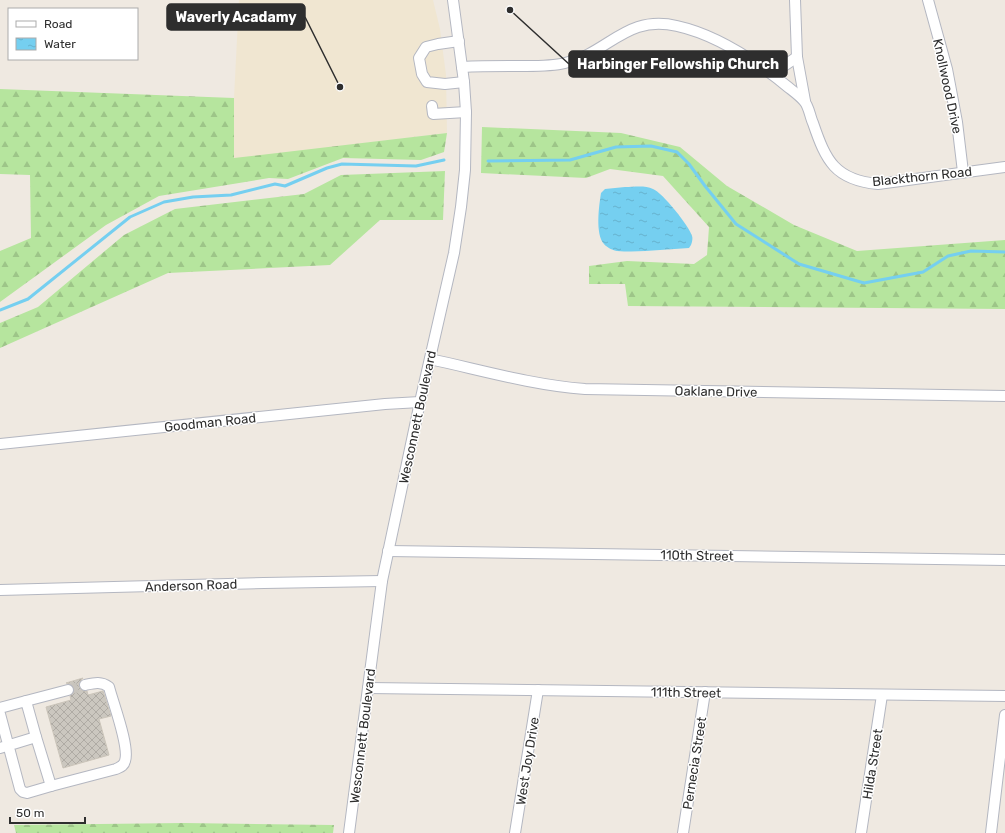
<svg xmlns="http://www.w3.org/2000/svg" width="1005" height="833" font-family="Rubik,sans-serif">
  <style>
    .education { fill: #f0e6d1 }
    .forest { fill: url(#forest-firs) }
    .water { fill: url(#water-ripples) }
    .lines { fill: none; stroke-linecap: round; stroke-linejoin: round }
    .stream { stroke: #75cff0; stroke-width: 3 }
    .building { fill: url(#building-cross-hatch); stroke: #cbc5ba }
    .minor-tunnel { stroke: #c8c4bd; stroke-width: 10; stroke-dasharray: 10 5; stroke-linecap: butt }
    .minor-casing { stroke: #b4b7c1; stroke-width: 12 }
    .minor { stroke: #fff; stroke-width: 10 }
    .labels { text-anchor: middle; stroke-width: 3; stroke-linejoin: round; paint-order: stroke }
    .street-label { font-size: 13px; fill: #2e2e2e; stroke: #fff }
    .leader { fill: none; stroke: #2e2e2e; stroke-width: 1.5 }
    .callout-dot { fill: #2e2e2e; stroke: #fff; stroke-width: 1.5 }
    .callout { fill: #2e2e2e; stroke: #2e2e2e; stroke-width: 1.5 }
    .callout-label { font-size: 14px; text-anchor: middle; font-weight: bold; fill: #fff }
  </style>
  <defs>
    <pattern id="forest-firs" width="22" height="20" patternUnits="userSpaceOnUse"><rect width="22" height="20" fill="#b6e59e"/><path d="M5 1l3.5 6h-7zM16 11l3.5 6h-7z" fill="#9dc588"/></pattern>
    <pattern id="water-ripples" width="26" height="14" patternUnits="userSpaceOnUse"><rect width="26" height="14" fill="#75cff0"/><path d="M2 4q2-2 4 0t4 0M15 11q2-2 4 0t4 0" fill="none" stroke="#66b2ce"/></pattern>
    <pattern id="building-cross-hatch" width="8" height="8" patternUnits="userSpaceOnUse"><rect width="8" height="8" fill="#cbc7bf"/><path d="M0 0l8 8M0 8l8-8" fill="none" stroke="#afaba4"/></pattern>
  </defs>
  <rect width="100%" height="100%" fill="#efe9e1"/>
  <!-- education -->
  <polygon class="education" points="239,0 433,0 440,29 446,75 447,133 234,159 234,98"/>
  <!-- forest -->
  <g class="forest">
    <polygon points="0,89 234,98 234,158 447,133 444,152 421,160 343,158 288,179 269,178 159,196 106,225 0,302 0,251 31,238 30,175 0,174"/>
    <polygon points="482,127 621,133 680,147 727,186 794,225 857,251 1005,240 1005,309 628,306 625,284 589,284 589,266 627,261 694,264 707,255 709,227 663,176 610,169 586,178 481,173"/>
    <polygon points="445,171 443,220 380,220 330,265 168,273 0,348 0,323 38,307 124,235 175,209 304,194 341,175"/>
    <polygon points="184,823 334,825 333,833 16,833 14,825"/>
  </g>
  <!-- water -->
  <path class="water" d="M625 187C634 187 645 185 653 189 662 192 690 227 692 236 693 238 692 243 691 245L689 248C665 249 641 253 617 251 614 251 606 247 604 244 595 234 599 206 601 193L605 189Z"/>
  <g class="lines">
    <!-- stream -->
    <g class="stream">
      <polyline points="488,161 570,160 616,147 651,146 677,152 689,164 705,186 736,224 799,264 864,283 923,272 948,256 971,251 1005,252"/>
      <polyline points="0,310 28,299 130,217 164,202 193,197 231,195 275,184 285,186 327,168 342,164 416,166 444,160"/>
    </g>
  </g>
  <!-- building -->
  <polygon class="building" points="83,678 79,683 79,687 83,691 87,691 88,695 103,691 111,716 99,719 109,755 63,768 46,707 71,700 70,696 74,692 74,688 72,685 66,683"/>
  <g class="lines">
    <!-- minor-tunnel -->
    <polyline class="minor-tunnel" points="68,690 85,685"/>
    <!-- minor casing -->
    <g class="minor-casing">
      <g id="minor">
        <polyline points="795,0 797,57 805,101"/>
        <polyline points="928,0 947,69 957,122 963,172"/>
        <polyline points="459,41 438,44 426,47 419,58 422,74 427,82 445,84 464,82"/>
        <path d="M462 67C484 66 505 66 526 66 539 66 553 66 565 63 609 53 626 14 677 26 718 35 756 61 788 87 793 91 800 96 804 101 809 106 810 117 813 123 826 161 835 180 878 184L1005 167"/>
        <polyline points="772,74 797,57"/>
        <polyline points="432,106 433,114 466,112"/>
        <path d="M430 359C481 370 532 385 585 389L1005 396"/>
        <polyline points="0,444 385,404 420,402"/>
        <polyline points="388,551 1005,560"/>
        <polyline points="0,590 264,583 382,581"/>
        <polyline points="368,688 1005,696"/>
        <polyline points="26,701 68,690"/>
        <polyline points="0,708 26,701 36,737"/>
        <polyline points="0,714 20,789 23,792 27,793 51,786 36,737 0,748"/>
        <path d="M51 786 116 769C120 767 124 766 125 761 130 747 113 703 109 687 101 681 94 683 85 685"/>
        <polyline points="349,833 382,581 420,402 454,253 461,207 465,170 466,112 464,82 453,0"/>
        <polyline points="515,833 538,690"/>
        <polyline points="683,833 705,692"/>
        <polyline points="861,833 882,695"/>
        <polyline points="991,833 1005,715"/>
      </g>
    </g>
    <!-- minor -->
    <use href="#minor" class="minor"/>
  </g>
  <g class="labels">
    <!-- street labels -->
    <g class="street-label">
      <text transform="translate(948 86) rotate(78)" y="5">Knollwood Drive</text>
      <text transform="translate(922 176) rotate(-6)" y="5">Blackthorn Road</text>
      <text transform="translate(716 391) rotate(1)" y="5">Oaklane Drive</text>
      <text transform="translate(417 417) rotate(-78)" y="5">Wesconnett Boulevard</text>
      <text transform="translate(210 422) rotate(-6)" y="5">Goodman Road</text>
      <text transform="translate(697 555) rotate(1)" y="5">110th Street</text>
      <text transform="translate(191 585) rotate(-2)" y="5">Anderson Road</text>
      <text transform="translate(686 692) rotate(1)" y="5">111th Street</text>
      <text transform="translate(362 736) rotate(-83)" y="5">Wesconnett Boulevard</text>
      <text transform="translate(527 761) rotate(-81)" y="5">West Joy Drive</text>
      <text transform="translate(694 763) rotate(-81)" y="5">Pernecia Street</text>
      <text transform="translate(872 764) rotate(-81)" y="5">Hilda Street</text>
    </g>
  </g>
  <!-- callouts -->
  <path class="leader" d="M340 87L305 17M510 10L569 64"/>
  <g class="callout-dot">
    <circle cx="340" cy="87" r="4"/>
    <circle cx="510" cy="10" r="4"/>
  </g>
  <g class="callout">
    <rect x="167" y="4" width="138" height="26" rx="4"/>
    <rect x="569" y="51" width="218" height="26" rx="4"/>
  </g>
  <g class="callout-label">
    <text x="236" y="22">Waverly Acadamy</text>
    <text x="678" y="69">Harbinger Fellowship Church</text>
  </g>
  <!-- legend -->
  <rect x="8" y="8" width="130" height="52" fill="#ffffff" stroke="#ababab"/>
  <rect x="16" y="21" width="20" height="6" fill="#ffffff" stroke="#ababab"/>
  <text x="44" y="28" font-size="12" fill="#2e2e2e">Road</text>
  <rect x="16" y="38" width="20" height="12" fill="url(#water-ripples)" stroke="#ababab"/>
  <text x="44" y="48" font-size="12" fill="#2e2e2e">Water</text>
  <!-- scale -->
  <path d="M10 817v6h75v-6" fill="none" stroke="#2e2e2e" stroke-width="2"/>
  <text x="16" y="817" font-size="12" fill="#2e2e2e" stroke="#ffffff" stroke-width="3" paint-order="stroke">50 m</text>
</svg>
